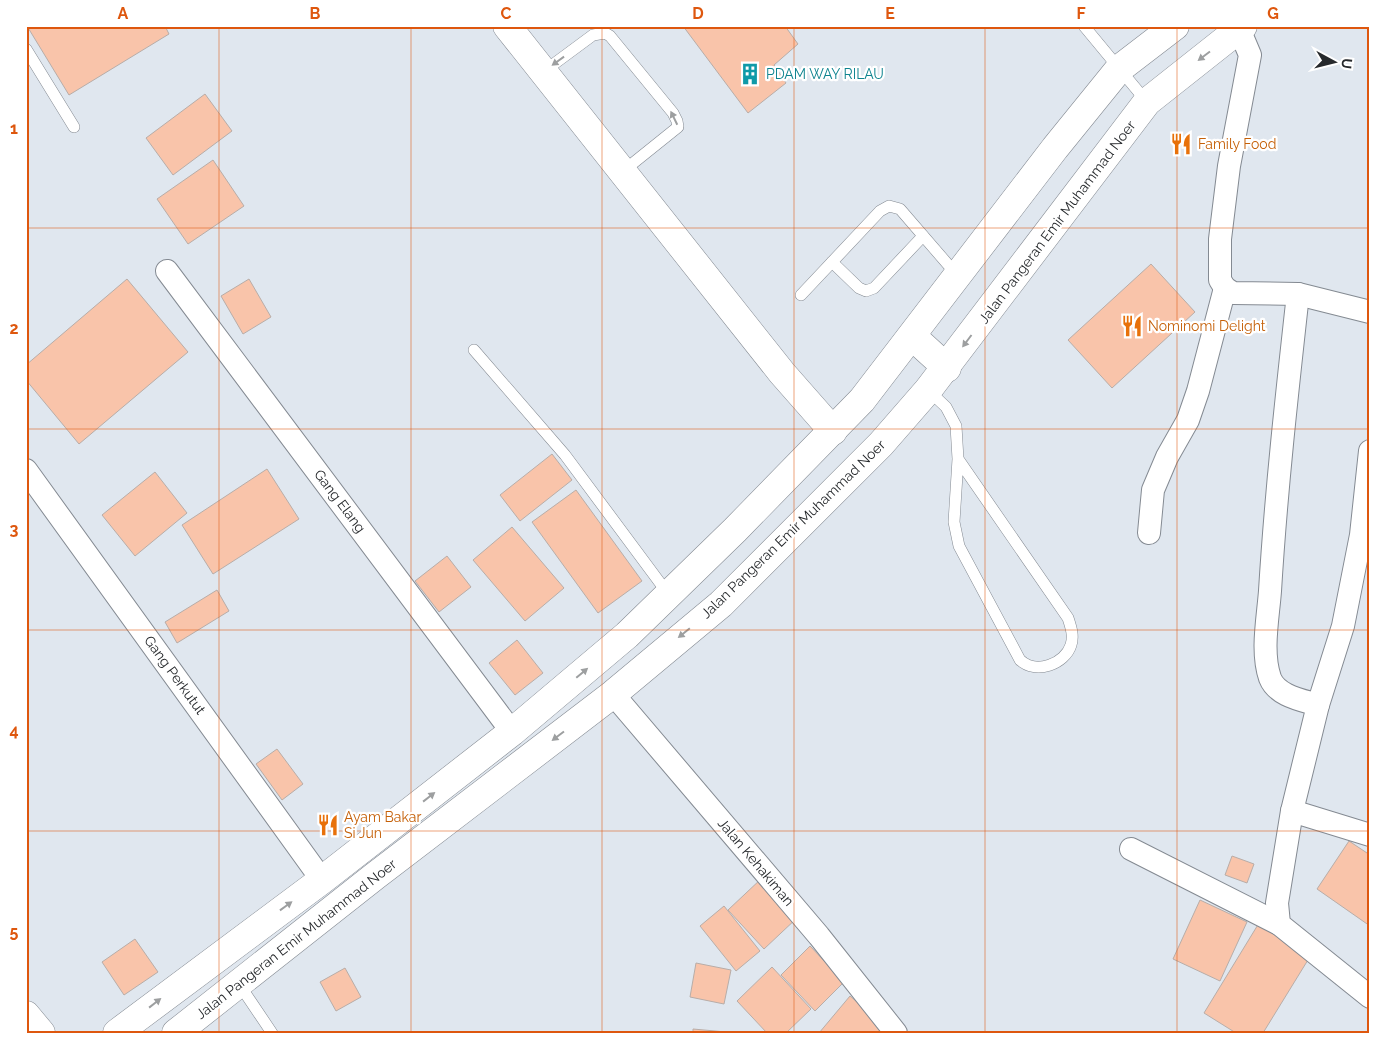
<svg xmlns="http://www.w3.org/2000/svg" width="1396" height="1059" font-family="Raleway,sans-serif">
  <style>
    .building { fill: #f9c4aa; stroke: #b8ada8 }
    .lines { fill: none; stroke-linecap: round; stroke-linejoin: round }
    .lane-casing { stroke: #848a92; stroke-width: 12 }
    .street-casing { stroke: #848a92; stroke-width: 24 }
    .secondary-casing { stroke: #848a92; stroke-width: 29 }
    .lane { stroke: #fff; stroke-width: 11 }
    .street { stroke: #fff; stroke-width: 22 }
    .secondary { stroke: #fff; stroke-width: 28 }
    .oneway { fill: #9d9fa0 }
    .grid { fill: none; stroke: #de570e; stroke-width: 1; stroke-opacity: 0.55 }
    .labels { text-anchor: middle; stroke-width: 4.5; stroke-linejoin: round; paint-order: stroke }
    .culture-label { font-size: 14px; fill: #0d838f; stroke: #fff; text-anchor: start }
    .food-label { font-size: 14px; fill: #c56008; stroke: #fff; text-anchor: start }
    .street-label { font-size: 14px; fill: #26292c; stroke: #fff }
    .neatline { fill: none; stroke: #de570e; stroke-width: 2 }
    .grid-label { font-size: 16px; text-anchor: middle; font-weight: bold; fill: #de570e }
  </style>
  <rect width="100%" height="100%" fill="#e0e7ef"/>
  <!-- building -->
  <g class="building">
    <polygon points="27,26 165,26 169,34 69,95"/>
    <polygon points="683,26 785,26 798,44 774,65 786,83 748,113"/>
    <polygon points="205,94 232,131 173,175 146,138"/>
    <polygon points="213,160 244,206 188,244 157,199"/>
    <polygon points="1151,264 1195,312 1112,388 1068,340"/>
    <polygon points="127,279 188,352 79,444 26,380 26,365"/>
    <polygon points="249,279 271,317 243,334 221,296"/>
    <polygon points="552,454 572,480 520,521 500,495"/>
    <polygon points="267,469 299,519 213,574 182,525"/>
    <polygon points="155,472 187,513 135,556 102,515"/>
    <polygon points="576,490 642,581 598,613 532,522"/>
    <polygon points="512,527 564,588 525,621 473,560"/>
    <polygon points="447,556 471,587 439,612 415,581"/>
    <polygon points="217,590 229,611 177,643 165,622"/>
    <polygon points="517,640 543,673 515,695 489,663"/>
    <polygon points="277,749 303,784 282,800 256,764"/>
    <polygon points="1349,841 1370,855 1370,926 1317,889"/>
    <polygon points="1232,856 1254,864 1247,883 1225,875"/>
    <polygon points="762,878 798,917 764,949 728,910"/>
    <polygon points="1200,900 1247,922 1220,981 1173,959"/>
    <polygon points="724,906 760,951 736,971 700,926"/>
    <polygon points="1259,923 1311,955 1263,1033 1236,1033 1204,1013"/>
    <polygon points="135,939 158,972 124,995 102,962"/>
    <polygon points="810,946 844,982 815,1011 781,975"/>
    <polygon points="696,963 731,970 724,1004 690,997"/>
    <polygon points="772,967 811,1009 786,1033 767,1033 737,1001"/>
    <polygon points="345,968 361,997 336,1011 320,982"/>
    <polygon points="850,996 884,1025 878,1033 819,1033"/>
    <polygon points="693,1029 737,1033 693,1033"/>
  </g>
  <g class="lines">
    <!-- lane casing -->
    <g class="lane-casing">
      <g id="lane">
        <polyline points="1084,26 1147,102"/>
        <polyline points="26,49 74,127"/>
        <polyline points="543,72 593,35 605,33 610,36 673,113 677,121 678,127 622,172"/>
        <polyline points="832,262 859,288 866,291 874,288 923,236"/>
        <polyline points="801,295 880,211 889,206 900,209 957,275"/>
        <polyline points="474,350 565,455 669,595"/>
        <path d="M928 390 946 407 956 426 958 459 954 522 959 546 1020 660C1036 675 1065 664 1071 645 1074 636 1071 627 1068 618L958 459"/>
        <polyline points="239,984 272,1033"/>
      </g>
    </g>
    <!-- street casing -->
    <g class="street-casing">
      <g id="street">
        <polyline points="1239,29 1250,55 1229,166 1220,239 1220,280 1225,288 1233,293 1298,294 1370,312"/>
        <polyline points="167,271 512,732"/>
        <path d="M1298 294C1287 393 1276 492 1270 591 1268 618 1261 652 1270 678 1277 696 1302 700 1318 705"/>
        <polyline points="1370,451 1361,535 1343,626 1318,705 1292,811 1277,903 1279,924 1370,997"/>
        <polyline points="26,470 322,880"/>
        <polyline points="1149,533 1153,490 1167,457 1188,420 1198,391 1225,288"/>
        <polyline points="613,694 819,936 896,1033"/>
        <polyline points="1292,811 1370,835"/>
        <polyline points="1131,849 1279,924"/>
      </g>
    </g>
    <!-- secondary casing -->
    <g class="secondary-casing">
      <g id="secondary">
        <polyline points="507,26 782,373 833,431"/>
        <polyline points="912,336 947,368"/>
        <polyline points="26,1015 41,1033"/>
        <polyline points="117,1033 322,880 512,732 627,635 735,530 862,400 1055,148 1119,69 1175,26"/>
        <polyline points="176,1033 375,876 613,694 721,604 881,444 928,390 1147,102 1243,26"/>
      </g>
    </g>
    <!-- lane -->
    <use href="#lane" class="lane"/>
    <!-- street -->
    <use href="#street" class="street"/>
    <!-- secondary -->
    <use href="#secondary" class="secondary"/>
  </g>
  <!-- one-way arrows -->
  <defs><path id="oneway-solid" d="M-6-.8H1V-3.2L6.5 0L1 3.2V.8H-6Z" transform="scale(1.25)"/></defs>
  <g class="oneway">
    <use href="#oneway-solid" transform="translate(1204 56) rotate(143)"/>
    <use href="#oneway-solid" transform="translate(558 61) rotate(144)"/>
    <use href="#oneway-solid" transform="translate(674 118) rotate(-116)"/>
    <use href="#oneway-solid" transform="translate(967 341) rotate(127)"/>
    <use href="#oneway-solid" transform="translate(684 633) rotate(141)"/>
    <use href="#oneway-solid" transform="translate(582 673) rotate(-40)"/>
    <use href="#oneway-solid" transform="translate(558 736) rotate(143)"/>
    <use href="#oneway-solid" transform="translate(429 797) rotate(-38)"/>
    <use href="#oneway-solid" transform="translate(286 906) rotate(-36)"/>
    <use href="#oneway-solid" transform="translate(155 1003) rotate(-38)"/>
  </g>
  <!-- grid -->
  <path class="grid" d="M219 26V1033M411 26V1033M602 26V1033M794 26V1033M985 26V1033M1177 26V1033M26 228H1370M26 429H1370M26 630H1370M26 831H1370"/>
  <!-- icons -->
  <defs>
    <g id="building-bare" transform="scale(1.725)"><path d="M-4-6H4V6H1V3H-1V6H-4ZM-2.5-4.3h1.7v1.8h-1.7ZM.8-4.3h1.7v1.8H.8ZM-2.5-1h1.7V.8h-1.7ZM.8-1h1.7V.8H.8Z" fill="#0f9aa8" stroke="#fff" stroke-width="2.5" paint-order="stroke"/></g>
    <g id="restaurant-bare" transform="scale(1.725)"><path d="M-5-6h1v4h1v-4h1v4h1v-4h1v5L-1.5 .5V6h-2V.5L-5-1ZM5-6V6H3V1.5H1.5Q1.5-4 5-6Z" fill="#e8710a" stroke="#fff" stroke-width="2.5" paint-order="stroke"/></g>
  </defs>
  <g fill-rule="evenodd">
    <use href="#building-bare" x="750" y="74"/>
    <use href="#restaurant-bare" x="1181" y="144"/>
    <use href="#restaurant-bare" x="1132" y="326"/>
    <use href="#restaurant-bare" x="328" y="825"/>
  </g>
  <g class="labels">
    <!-- culture labels -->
    <g class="culture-label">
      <text x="766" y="79">PDAM WAY RILAU</text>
    </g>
    <!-- food labels -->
    <g class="food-label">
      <text x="1198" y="149">Family Food</text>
      <text x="1148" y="331">Nominomi Delight</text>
      <text x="344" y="822">Ayam Bakar<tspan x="344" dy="16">Si Jun</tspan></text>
    </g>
    <!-- street labels -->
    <g class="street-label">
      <text transform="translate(1057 222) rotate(-53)" y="5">Jalan Pangeran Emir Muhammad Noer</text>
      <text transform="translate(340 501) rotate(53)" y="5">Gang Elang</text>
      <text transform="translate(793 529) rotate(-44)" y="5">Jalan Pangeran Emir Muhammad Noer</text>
      <text transform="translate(175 675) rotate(54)" y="5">Gang Perkutut</text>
      <text transform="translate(756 862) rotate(50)" y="5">Jalan Kehakiman</text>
      <text transform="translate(296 939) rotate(-38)" y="5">Jalan Pangeran Emir Muhammad Noer</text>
    </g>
  </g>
  <!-- border -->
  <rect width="1396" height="1059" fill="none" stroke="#ffffff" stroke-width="55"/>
  <!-- north arrow -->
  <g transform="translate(1334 62) rotate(97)" stroke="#ffffff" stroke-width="4" paint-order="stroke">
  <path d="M0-4L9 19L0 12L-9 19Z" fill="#26292c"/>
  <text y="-8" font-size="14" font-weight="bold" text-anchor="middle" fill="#26292c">U</text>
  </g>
  <rect x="28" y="28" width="1340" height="1004" class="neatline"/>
  <g class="grid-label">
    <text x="123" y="19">A</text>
    <text x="315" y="19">B</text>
    <text x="506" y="19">C</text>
    <text x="698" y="19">D</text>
    <text x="890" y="19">E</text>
    <text x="1081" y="19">F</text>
    <text x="1273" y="19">G</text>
    <text x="14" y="134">1</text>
    <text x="14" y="334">2</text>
    <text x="14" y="535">3</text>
    <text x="14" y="736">4</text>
    <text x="14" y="937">5</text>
  </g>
</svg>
